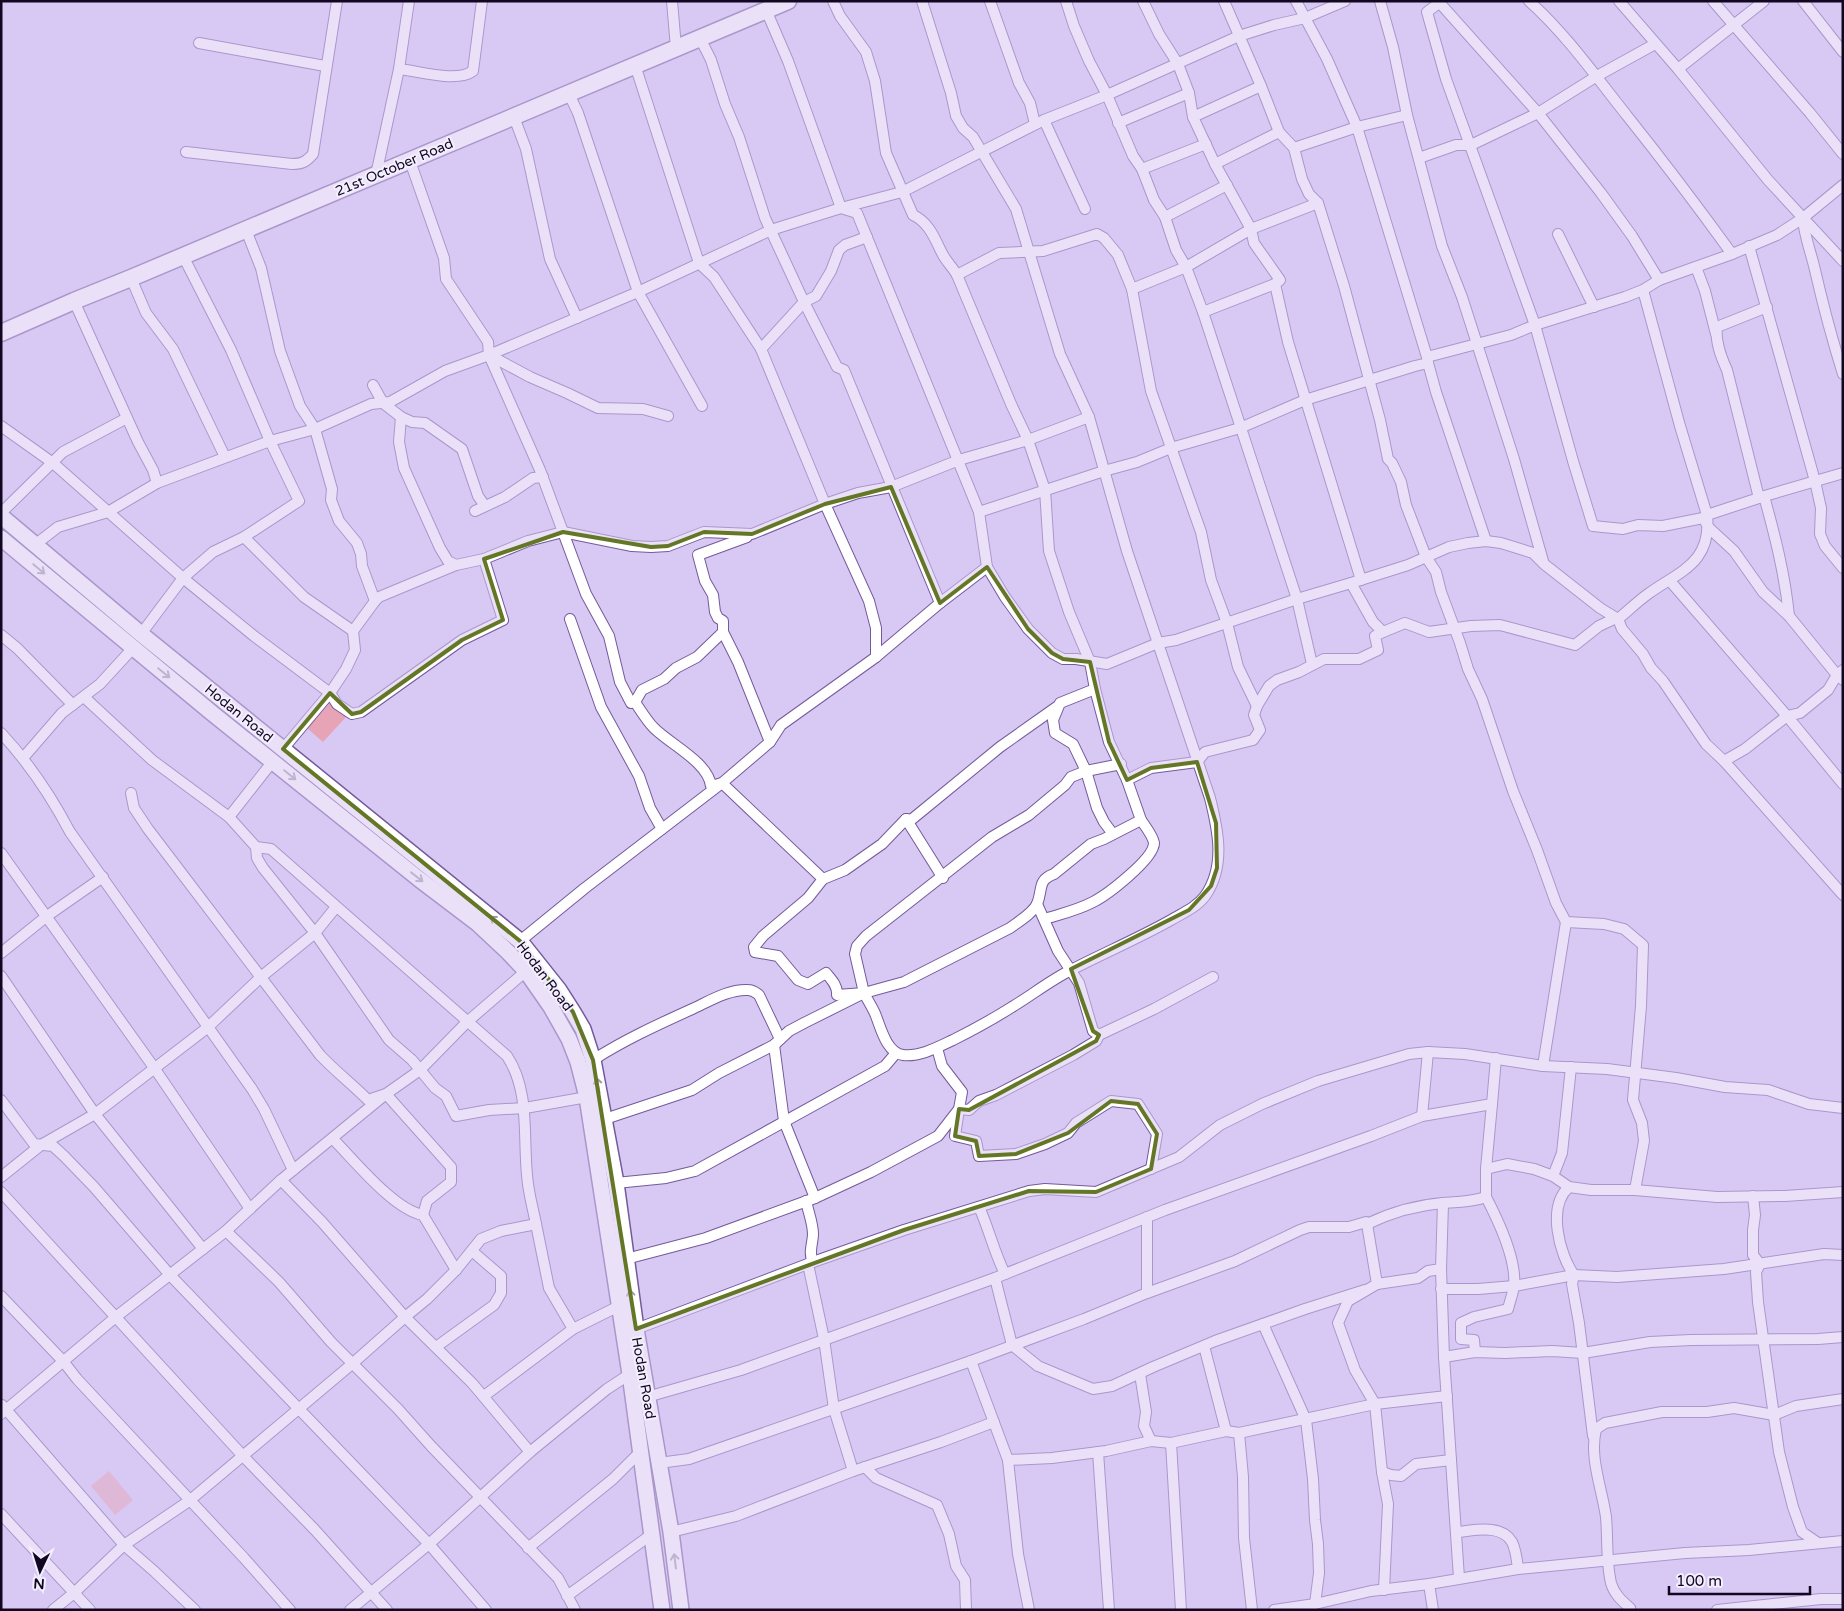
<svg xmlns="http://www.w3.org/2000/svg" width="1844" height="1611" font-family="'Varela Round',sans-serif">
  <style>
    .park { fill: #e6a4b6 }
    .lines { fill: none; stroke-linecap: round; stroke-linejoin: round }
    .street-casing { stroke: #745a9b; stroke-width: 12 }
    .secondary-casing { stroke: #745a9b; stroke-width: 18 }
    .primary-casing { stroke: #745a9b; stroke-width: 19 }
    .street { stroke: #fff; stroke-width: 10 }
    .secondary { stroke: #fff; stroke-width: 15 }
    .primary { stroke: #fff; stroke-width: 16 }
    .oneway { stroke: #a09ca6 }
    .marked { fill: none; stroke: #647726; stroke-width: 4; stroke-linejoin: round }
    .labels { text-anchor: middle; stroke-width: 4; stroke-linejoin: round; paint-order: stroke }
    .street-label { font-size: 14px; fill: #120720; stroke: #f4effe }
  </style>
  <rect width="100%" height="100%" fill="#d8c8f4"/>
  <!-- park -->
  <g class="park">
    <polygon points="330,703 346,717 323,742 307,728"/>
    <polygon points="109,1471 133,1500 115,1515 91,1486"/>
  </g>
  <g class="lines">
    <!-- street casing -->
    <g class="street-casing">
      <g id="street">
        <polyline points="672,1 676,48"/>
        <path d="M833 1 840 16 866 52 875 81 886 153 913 215C930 223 935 240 943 255 947 262 953 268 957 275L1011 404 1028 440 1045 490 1049 551 1069 612 1090 662 1095 689 1109 742 1127 780"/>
        <polyline points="990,1 1019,83 1030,103 1035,124"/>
        <polyline points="1066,1 1074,26 1089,61 1107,95 1133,156 1142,169 1154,200 1165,217 1176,250 1186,267 1203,312 1297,599 1312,664"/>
        <polyline points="1143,1 1159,34 1178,64 1189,93 1193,117 1215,164 1251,229 1254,243 1280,280 1275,284 1288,342 1361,580"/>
        <polyline points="1224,1 1261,86 1279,132 1294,148 1302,179 1309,194 1318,203 1344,286 1380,420 1388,459 1392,463 1401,482 1406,505 1426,557 1436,572 1441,592 1460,643 1468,669 1482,699 1513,791 1537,850 1556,903 1566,922 1604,924 1624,929 1643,945 1641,1006 1633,1100 1642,1123 1644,1141 1635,1190"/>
        <polyline points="1296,1 1327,59 1357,127 1427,357"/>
        <polyline points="1380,1 1393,47 1407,115 1442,246 1462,297 1514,459 1543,561"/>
        <polyline points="1438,1 1538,113 1601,193 1632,236 1659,280"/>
        <polyline points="1619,1 1678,69 1768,180 1843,261"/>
        <polyline points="1713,1 1810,113 1843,154"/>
        <polyline points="1803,1 1843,52"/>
        <polyline points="1439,3 1427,12 1446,79 1535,325 1573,461 1593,526 1623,529 1638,525 1663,526 1703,518 1709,528 1734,551 1763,592 1789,616 1837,675 1843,670"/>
        <polyline points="766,10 788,61 841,208 857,213 979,512"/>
        <polyline points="700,38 711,60 725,104 739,137 765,218 804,302 837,367 844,370 940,603"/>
        <polyline points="199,43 325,66"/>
        <polyline points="635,65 699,263 714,277 761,349 825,504 869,601 876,628 876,657"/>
        <path d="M399 69C419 71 457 83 473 71L482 1"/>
        <polyline points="1678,69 1764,1"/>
        <polyline points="569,94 578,113 638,292 702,406"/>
        <polyline points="514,117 526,149 550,259 577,318"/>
        <polyline points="1193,117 1261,86"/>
        <polyline points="1044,120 1085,209"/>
        <polyline points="1118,123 1189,93"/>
        <polyline points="1294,148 1357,127 1407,115"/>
        <path d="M186 152 292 164C302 164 306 162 313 154L337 1"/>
        <polyline points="1419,158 1456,145 1471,145 1538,113 1597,76 1655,44"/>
        <path d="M410 161 444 258 446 279 488 342 489 355 540 470 586 594 609 636 620 682 631 703 635 702C641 711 647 721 654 728 671 745 708 762 711 786L722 783 823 879"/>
        <polyline points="1215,164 1279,132"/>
        <polyline points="1142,169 1206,144"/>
        <polyline points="376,175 399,69 409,1"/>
        <polyline points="1165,217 1227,185"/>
        <path d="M1803 218C1804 236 1811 252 1815 270 1823 305 1832 339 1843 374"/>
        <polyline points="246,230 261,268 280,351 300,406 315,429 332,489 331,500 339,521 357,543 361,554 362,566 375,601"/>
        <polyline points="1558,234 1594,307"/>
        <polyline points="1749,246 1815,481 1821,508 1820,534 1825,546 1843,568"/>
        <polyline points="1732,254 1777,235 1803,218 1843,185"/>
        <polyline points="1696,267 1705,291 1716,334"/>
        <polyline points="957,275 999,253 1043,251 1097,234 1104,238 1118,255 1132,289 1151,391 1201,532 1211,580 1227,623 1238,667 1257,706"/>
        <polyline points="131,278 146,313 173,349 225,457"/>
        <polyline points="1132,289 1186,267 1251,229 1318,203"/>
        <polyline points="1203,312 1275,284"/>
        <polyline points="761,349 804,302 816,296 831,271 839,250 845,245 867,237"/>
        <polyline points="489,355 530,377 567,393 598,408 643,409 668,416"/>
        <polyline points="1428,363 1436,392 1486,541"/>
        <polyline points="373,385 383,403 401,417 412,422 425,423 462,449 478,496 485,506"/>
        <polyline points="401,417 399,442 404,468 440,548 448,561 456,565"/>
        <polyline points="1,426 53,463 183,578 254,636 330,693 346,669 355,650 353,631 375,601 379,597 391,592 456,565 484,559 528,541 563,532 632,546 651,547 668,546 704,532 752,534 825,504 858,493 891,487 959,460 1028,440 1089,417"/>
        <polyline points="157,483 270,441 315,429 371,404 390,402 445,371 489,355 638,292 771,230 841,208 902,192 1044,120 1107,95 1239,36 1274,25 1305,18 1345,1"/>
        <path d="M1764 496C1775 536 1785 575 1789 616"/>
        <path d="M1759 498 1727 370C1721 357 1715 342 1717 327L1767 307"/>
        <polyline points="475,511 505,497 533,478 543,477"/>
        <polyline points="1,513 63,452 127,418"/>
        <polyline points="1707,515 1768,495 1843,473"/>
        <polyline points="244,537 304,597 353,631"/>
        <polyline points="36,544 58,527 108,512 157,483 153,470 138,442 74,301"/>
        <path d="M987 567 979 512 1104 471 1137 462 1171 448 1240 428 1305 400 1415 366 1428 363 1427 357 1511 335 1535 325 1625 297 1643 290 1659 280 1732 254C1698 207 1664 162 1628 117 1596 77 1567 35 1529 1"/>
        <polyline points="1670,581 1787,716 1843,784"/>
        <polyline points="1351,583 1408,565 1449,547 1468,543 1486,541 1501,543 1533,553 1544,564 1600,608 1618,619 1622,629 1643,654 1651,668 1663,681 1706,744 1724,761 1745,749 1787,716 1800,713 1828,690 1837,675 1843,680"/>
        <polyline points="570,619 601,707 639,776 650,808 662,829"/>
        <path d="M1618 619C1628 611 1638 601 1648 594 1680 571 1712 563 1707 515L1680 426 1643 290"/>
        <polyline points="723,632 738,662 770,742"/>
        <polyline points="141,634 183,578 213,552 244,537 299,501 270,441 231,350 183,256"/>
        <polyline points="1,635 17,648 73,705"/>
        <polyline points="1095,689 1060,703 1053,720 1055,733 1073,744 1086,771 1097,808 1104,822 1113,834"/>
        <polyline points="84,697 152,760 229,817"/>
        <polyline points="635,702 642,690 664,679 676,668 697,657 723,632 723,621 718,618 715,612 713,595 705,581 698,555 747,537"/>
        <path d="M1 733C29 763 51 796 70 832L252 1089 264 1109 293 1170"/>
        <polyline points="283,749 330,693 337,704 352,714 361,712 462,640 503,620 484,559"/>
        <polyline points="23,758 62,713 100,684 133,648"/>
        <polyline points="273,761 229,817 256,847 257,858 263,868 315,933 389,1040 412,1060 435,1088 446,1096 456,1116 489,1110 525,1108 587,1097"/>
        <polyline points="1724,761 1843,895"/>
        <path d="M131 793 134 808 148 829 320 1055C335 1071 352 1084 368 1100L386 1094 451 1167V1182L427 1201 423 1215"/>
        <path d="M906 819 882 844 845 870 823 879 808 898 763 936 754 947 755 952 778 956 798 980 808 984 826 973C831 979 838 986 837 995L864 993C868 1001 873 1008 876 1016 881 1029 887 1053 903 1055 920 1057 938 1047 953 1040 973 1030 993 1019 1012 1007 1032 995 1052 979 1073 969 1106 952 1139 938 1171 920 1183 913 1197 907 1205 896 1226 866 1218 830 1210 798L1127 551 1089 417 1060 354 1016 209 973 137 963 128 956 116 951 93 922 1"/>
        <path d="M256 847 271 849 507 1056C530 1091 523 1135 527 1175 528 1192 533 1208 536 1224L501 1231 481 1239 456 1270 427 1299 405 1317 322 1222 281 1180"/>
        <polyline points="1,853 155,1069 250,1209"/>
        <polyline points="943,878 906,819 911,820 1000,747 1058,706"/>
        <path d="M1045 919C1061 914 1078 910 1093 902 1107 895 1154 859 1154 843 1153 836 1145 826 1141 820"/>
        <polyline points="520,941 585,888 722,783 770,742 781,725 876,657 940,603 987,567 1005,597 1028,629 1052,653 1063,659 1076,659 1107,664 1158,643 1176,640 1297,599 1351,583 1373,622 1383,632 1405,623 1429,632 1471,626 1500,625 1575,645 1599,626 1616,618"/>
        <polyline points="1,953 47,916 103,877"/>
        <polyline points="1,976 95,1114 203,1249"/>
        <polyline points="864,993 855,954 857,946 866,936 992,837 1029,815 1065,785 1071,777 1086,771 1121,764"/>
        <polyline points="1099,1035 1154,1009 1213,977"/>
        <polyline points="774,1045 784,1121 815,1198"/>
        <polyline points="937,1048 942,1066 962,1092 959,1109 969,1110 979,1101 996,1095 1073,1055 1096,1041 1099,1035 1093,1031 1079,983 1058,951 1037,904"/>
        <path d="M593 1060C624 1040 657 1025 690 1010 708 1002 728 989 748 990 753 990 755 992 759 995L780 1039"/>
        <polyline points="1543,1066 1566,922"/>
        <polyline points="1,1100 34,1144 53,1146 64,1156 94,1187 170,1275 429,1544 486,1610"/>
        <polyline points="1422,1116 1428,1052"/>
        <path d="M605 1119 692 1090 719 1073 774 1045 789 1031 804 1023 864 993 904 982 1010 928C1018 922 1033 913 1037 904 1043 890 1037 880 1054 874L1091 844 1104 839 1141 820 1127 780 1151 768 1197 762 1205 752 1253 740 1260 730 1254 715 1257 706 1269 686 1277 680 1299 672 1324 659H1359L1378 650 1375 636 1383 632"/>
        <path d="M333 1139C354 1160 394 1210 423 1215L456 1270"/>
        <polyline points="1486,1169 1492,1104"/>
        <polyline points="1553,1176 1562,1153 1571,1067"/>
        <polyline points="1,1177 41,1145 95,1114 207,1028 261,977 315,933 336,907"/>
        <polyline points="616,1183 666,1178 695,1171 885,1066 896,1053"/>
        <path d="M1569 1187C1547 1206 1559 1254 1574 1275L1572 1284 1579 1323 1593 1436"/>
        <polyline points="1,1192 243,1456 315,1530 387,1610"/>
        <polyline points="1753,1196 1755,1215 1753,1230 1753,1255 1760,1264 1756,1272 1758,1302 1779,1452 1793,1507 1802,1532 1818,1543"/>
        <path d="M806 1201C808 1211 813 1223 813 1234 813 1243 808 1253 813 1262"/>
        <path d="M979 1207C989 1229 994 1252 1005 1274"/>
        <polyline points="1147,1217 1147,1293"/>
        <polyline points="536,1224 549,1288 573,1329"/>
        <polyline points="1367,1224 1377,1284 1348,1301 1338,1323 1355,1370 1375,1404 1382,1472 1388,1504 1384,1590"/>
        <polyline points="226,1231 279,1282 331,1342 398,1409 431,1446 558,1578 575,1610"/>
        <polyline points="626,1259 706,1238 815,1198 871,1172 938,1136 959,1109 955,1136 976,1141 979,1156 1016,1154 1045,1144 1068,1133 1076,1123 1111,1101 1138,1104 1157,1134 1151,1169"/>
        <polyline points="808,1264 824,1339 834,1409 853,1471"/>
        <polyline points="1441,1269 1444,1357 1459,1578"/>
        <polyline points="995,1278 1012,1345 1038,1366 1093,1389 1112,1386 1153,1367 1215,1341 1305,1309 1365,1290"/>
        <polyline points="1377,1284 1418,1278 1428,1271 1441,1269 1443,1203"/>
        <polyline points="1441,1289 1478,1289 1514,1286 1574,1275 1617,1277 1724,1269 1824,1254 1843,1255"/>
        <polyline points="1,1296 63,1361 77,1379 244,1558 290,1610"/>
        <polyline points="1263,1324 1306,1420 1313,1479 1315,1520 1318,1544 1319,1573 1315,1604"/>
        <polyline points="636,1329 813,1262 904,1230 1029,1191 1045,1189 1096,1192 1179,1157 1220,1125 1262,1104 1318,1081 1409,1054 1428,1052 1465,1054 1543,1066 1607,1069 1676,1078 1725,1087 1768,1090 1809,1104 1843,1108"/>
        <polyline points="1204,1346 1226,1431"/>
        <polyline points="436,1347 494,1305 501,1293 501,1276 472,1251"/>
        <path d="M1475 1352 1474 1340 1461 1339V1323L1474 1317 1508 1309C1510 1301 1513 1293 1514 1286 1517 1259 1498 1220 1486 1197"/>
        <polyline points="1444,1357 1475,1352 1505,1353 1552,1351 1583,1353 1650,1342 1691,1340 1818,1339 1843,1337"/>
        <polyline points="971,1361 1008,1460 1052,1458 1106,1451 1151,1441 1171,1443 1226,1431 1239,1433 1375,1404 1447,1396"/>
        <polyline points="1140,1374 1146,1412 1144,1426 1151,1441"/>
        <polyline points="484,1396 573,1329 619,1306"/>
        <polyline points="647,1397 741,1370 995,1278 1165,1210 1371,1136 1422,1116 1492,1104 1496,1058"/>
        <polyline points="2,1405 124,1545 155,1572 195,1610"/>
        <polyline points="1,1414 117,1316 226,1231 281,1180 386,1094 420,1070 467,1022 526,971"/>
        <polyline points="1239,1433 1243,1477 1244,1538 1252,1610"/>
        <polyline points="1171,1443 1181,1610"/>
        <polyline points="1098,1452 1109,1610"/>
        <polyline points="1008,1460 1018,1554 1029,1610"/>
        <path d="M659 1463 689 1459 971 1361 1084 1319 1147 1293 1235 1261 1300 1230 1309 1227H1349L1366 1222 1367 1224C1390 1213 1417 1205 1443 1203 1458 1202 1472 1202 1486 1197V1169L1507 1164 1534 1169 1553 1176 1569 1187 1591 1190H1635L1717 1197 1785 1196 1843 1192"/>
        <polyline points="865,1467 876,1478 937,1505 949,1534 956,1566 965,1580 966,1610"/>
        <polyline points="1382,1472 1391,1475 1401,1476 1416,1464 1451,1460"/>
        <polyline points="1,1514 90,1610"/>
        <polyline points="671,1532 736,1516 853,1471 941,1442 994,1422"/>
        <path d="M1456 1532C1473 1531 1501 1523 1512 1542 1516 1550 1517 1560 1518 1569"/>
        <polyline points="528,1548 613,1479 641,1451"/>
        <polyline points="1429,1584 1433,1610"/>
        <polyline points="567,1596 652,1534"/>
        <polyline points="53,1610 74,1593 124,1545 189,1501 352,1364 405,1317 472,1383 530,1452"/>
        <polyline points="350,1610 429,1544 530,1452 607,1389 630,1374"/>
        <polyline points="1274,1610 1315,1604 1371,1591 1429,1584 1518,1569 1685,1553 1749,1550 1843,1541"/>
        <path d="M1629 1610 1630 1608C1622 1601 1614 1594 1611 1583 1606 1562 1608 1539 1606 1517 1602 1488 1589 1458 1596 1429L1605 1423 1662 1412H1707L1734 1408 1774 1415 1796 1406 1843 1399"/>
        <polyline points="1717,1610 1821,1599 1843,1599"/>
      </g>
    </g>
    <!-- secondary casing -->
    <g class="secondary-casing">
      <g id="secondary">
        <polyline points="1,516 141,634 520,941 559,990 573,1012 583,1029 593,1060 616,1183 636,1329 671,1532 681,1610"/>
        <polyline points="1,538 212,713 419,879 477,923 508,952 526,971 551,1007 569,1039 578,1062 587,1097 630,1374 662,1610"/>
      </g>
    </g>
    <!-- primary casing -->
    <g class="primary-casing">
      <polyline id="primary" points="1,333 74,301 131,278 788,1"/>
    </g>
    <!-- street -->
    <use href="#street" class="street"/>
    <!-- secondary -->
    <use href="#secondary" class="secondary"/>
    <!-- primary -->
    <use href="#primary" class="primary"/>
  </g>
  <!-- one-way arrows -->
  <defs><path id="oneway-shaft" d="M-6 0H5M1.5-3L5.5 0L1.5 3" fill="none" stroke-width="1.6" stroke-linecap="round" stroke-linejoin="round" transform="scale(1.25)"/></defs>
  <g class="oneway">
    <use href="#oneway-shaft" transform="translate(39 569) rotate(40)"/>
    <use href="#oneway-shaft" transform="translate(164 673) rotate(39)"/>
    <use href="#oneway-shaft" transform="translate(290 775) rotate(39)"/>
    <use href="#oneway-shaft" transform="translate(417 877) rotate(38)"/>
    <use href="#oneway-shaft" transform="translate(496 921) rotate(-141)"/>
    <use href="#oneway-shaft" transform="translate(598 1085) rotate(-101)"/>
    <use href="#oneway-shaft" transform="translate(631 1297) rotate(-98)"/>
    <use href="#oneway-shaft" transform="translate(675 1561) rotate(-97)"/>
  </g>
  <!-- marked area -->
  <path d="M0 0H1844V1611H0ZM891 487 940 603 987 567 1028 629 1052 653 1063 659 1090 662 1109 742 1127 780 1151 768 1197 762 1216 823 1217 868 1211 886 1189 910 1071 969 1093 1031 1099 1035 1096 1041 969 1110 959 1109 955 1136 976 1141 979 1156 1016 1154 1068 1133 1111 1101 1138 1104 1157 1134 1151 1169 1096 1192 1029 1191 904 1230 636 1329 593 1060 573 1012 520 941 283 749 330 693 352 714 361 712 462 640 503 620 484 559 563 532 651 547 668 546 704 532 752 534 825 504Z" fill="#d8c8f4" fill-opacity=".55" fill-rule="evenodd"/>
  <path class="marked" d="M891 487 940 603 987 567 1028 629 1052 653 1063 659 1090 662 1109 742 1127 780 1151 768 1197 762 1216 823 1217 868 1211 886 1189 910 1071 969 1093 1031 1099 1035 1096 1041 969 1110 959 1109 955 1136 976 1141 979 1156 1016 1154 1068 1133 1111 1101 1138 1104 1157 1134 1151 1169 1096 1192 1029 1191 904 1230 636 1329 593 1060 573 1012 520 941 283 749 330 693 352 714 361 712 462 640 503 620 484 559 563 532 651 547 668 546 704 532 752 534 825 504Z"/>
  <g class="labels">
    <!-- street labels -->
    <g class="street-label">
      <text transform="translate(394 167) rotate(-23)" y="5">21st October Road</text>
      <text transform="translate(239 713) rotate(39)" y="5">Hodan Road</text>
      <text transform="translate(545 976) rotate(53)" y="5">Hodan Road</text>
      <text transform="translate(644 1378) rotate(80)" y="5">Hodan Road</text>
    </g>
  </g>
  <!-- border -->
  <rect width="1844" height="1611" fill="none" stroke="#120720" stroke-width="5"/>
  <!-- north arrow -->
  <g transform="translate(40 1571) rotate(184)" stroke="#f4effe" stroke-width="4" paint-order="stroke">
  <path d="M0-4L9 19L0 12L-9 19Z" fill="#120720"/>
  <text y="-8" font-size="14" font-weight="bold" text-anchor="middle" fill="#120720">N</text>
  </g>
  <!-- scale -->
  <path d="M1669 1586v8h141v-8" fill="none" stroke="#120720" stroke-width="2.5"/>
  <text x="1676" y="1586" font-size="15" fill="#120720" stroke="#f4effe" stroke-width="4" paint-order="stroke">100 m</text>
</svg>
